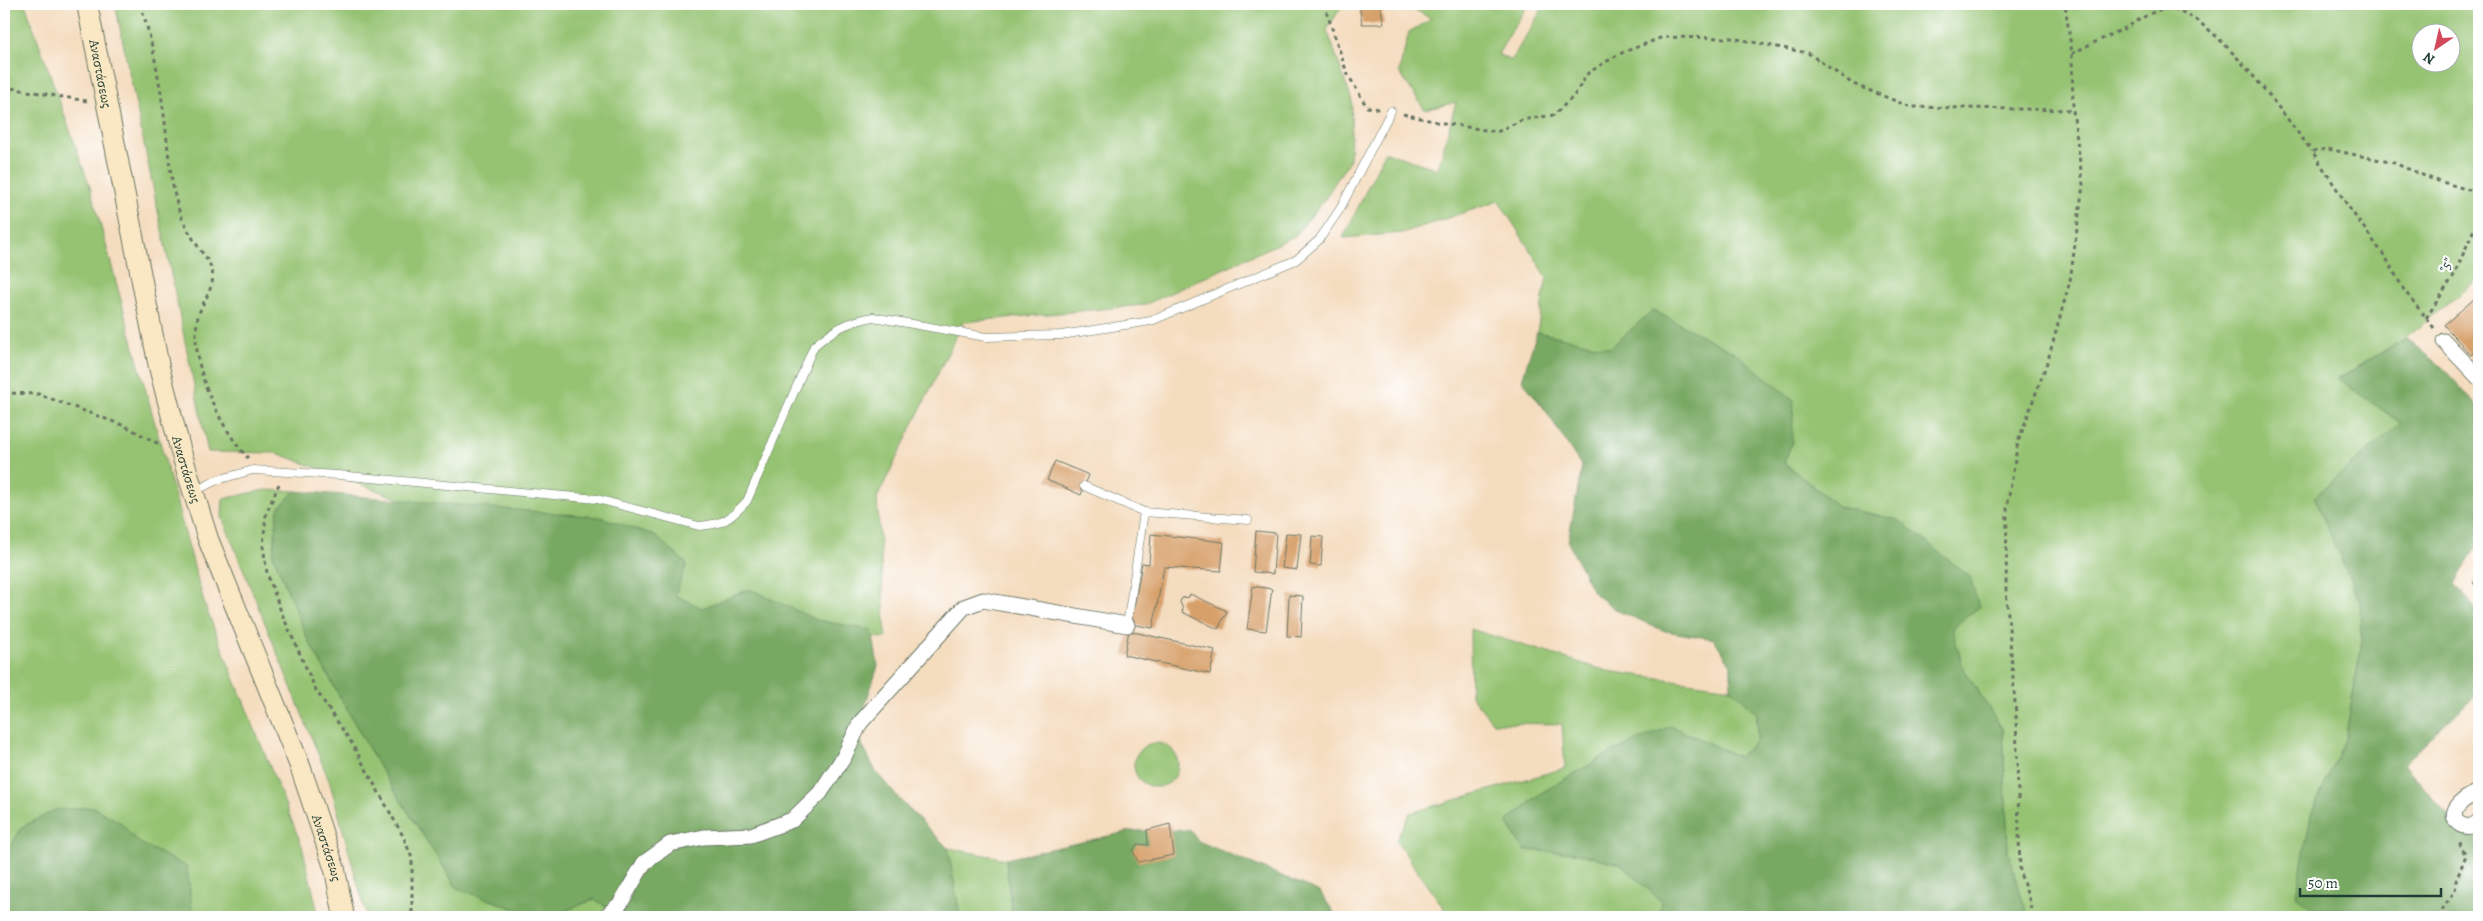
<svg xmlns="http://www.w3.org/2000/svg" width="2483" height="921" font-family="Alegreya,serif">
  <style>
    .green { fill: #95c372; stroke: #5a8053; fill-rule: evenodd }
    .forest { fill: #78a964; stroke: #4c734c }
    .building { fill: #d7a06a }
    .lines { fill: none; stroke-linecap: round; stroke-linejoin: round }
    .lane-casing { stroke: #6a7564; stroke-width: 9 }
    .street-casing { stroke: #6a7564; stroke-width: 17 }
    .secondary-casing { stroke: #6a7564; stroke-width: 22 }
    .path { stroke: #6a7564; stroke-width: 3; stroke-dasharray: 4 4; stroke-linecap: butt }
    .lane { stroke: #fff; stroke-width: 8 }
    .street { stroke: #fff; stroke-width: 15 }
    .secondary { stroke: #fae7c3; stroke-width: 20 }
    .labels { text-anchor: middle; stroke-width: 4; stroke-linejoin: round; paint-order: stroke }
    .street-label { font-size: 14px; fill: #1f3d34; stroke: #fff }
  </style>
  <rect width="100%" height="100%" fill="#fff"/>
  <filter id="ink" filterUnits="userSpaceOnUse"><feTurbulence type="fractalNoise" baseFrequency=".02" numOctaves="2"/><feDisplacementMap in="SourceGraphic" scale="10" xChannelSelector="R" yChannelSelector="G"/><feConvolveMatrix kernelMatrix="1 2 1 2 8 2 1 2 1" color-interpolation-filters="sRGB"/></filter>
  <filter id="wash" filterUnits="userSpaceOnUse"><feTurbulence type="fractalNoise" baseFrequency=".0096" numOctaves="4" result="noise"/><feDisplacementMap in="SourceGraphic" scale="20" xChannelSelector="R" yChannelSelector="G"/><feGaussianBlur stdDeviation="1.12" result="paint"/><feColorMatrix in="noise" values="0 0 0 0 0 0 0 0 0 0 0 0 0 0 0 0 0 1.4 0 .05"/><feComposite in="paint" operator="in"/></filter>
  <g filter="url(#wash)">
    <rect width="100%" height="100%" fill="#f4dcbe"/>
    <!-- green -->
    <g class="green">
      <polygon points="4,4 25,4 90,187 205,606 302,846 319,917 4,917"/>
      <polygon points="115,4 1343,4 1327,30 1352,101 1350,159 1324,200 1295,236 1144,305 963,322 877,498 886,638 749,630 277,453 208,452"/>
      <path d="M1406 4H1528L1498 54 1511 61 1545 4H2479V278L2406 338 2338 378 2401 423 2342 557 2360 602 2361 648 2345 740 2311 815 2312 909H2360L2391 917H2023L2026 911 2008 852 2003 730 1963 668 1951 628 1979 607 1899 520 1839 507 1784 463 1792 442 1610 349 1537 332 1547 277 1499 201 1402 233 1343 238 1385 152 1438 169 1456 102 1425 110 1399 72 1409 32 1431 19ZM2420 32H2450V62H2420Z"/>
      <polygon points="264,490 295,491 278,509 273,555 308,640 380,768 457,888 538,917 367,917 330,783 222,517 223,499"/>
      <polygon points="1470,629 1607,671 1731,688 1757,714 1757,740 1739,757 1671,726 1610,753 1541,793 1507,822 1524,850 1577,853 1621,864 1662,901 1659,917 1450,917 1396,840 1410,813 1565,768 1562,724 1493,723 1471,696"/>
      <circle cx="1156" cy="765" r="22"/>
      <polygon points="948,848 1006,859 1012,917 960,917"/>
      <polygon points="595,899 623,917 550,917"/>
    </g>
    <!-- forest -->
    <g class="forest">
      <polygon points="1653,310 1737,354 1794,400 1792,442 1784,463 1839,507 1899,520 1970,577 1979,607 1952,628 1963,668 2003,730 2008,852 2026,911 2023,917 1659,917 1661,901 1621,864 1577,853 1524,850 1507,822 1541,793 1610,753 1671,726 1739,757 1757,740 1757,714 1731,688 1731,665 1714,639 1665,631 1616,610 1593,592 1568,542 1582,467 1546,411 1522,380 1537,332 1610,348"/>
      <polygon points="2406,338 2441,366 2479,408 2479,547 2473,552 2455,584 2479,613 2479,691 2404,764 2459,829 2479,838 2479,917 2391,917 2360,909 2312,909 2296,895 2311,815 2345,740 2361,648 2360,602 2314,497 2401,423 2338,379"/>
      <polygon points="295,491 600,517 654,535 687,564 675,595 702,608 750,589 817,620 872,630 878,666 856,733 876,772 900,800 948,848 960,917 623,917 594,899 550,917 538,917 457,888 380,768 308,640 273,555 278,509"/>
      <polygon points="93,807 120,822 138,842 187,867 192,908 186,917 7,917 4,915 4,857 22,827 55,810"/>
      <polygon points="1190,830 1198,841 1320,892 1337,917 1012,917 1006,859 1131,831"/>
    </g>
    <g id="blocks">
      <!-- building -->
      <g class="building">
        <polygon points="1359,4 1380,4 1384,24 1362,24"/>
        <polygon points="2474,299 2479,305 2479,348 2471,355 2444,325"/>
        <polygon points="1055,461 1089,475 1081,495 1047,480"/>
        <polygon points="1256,531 1276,533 1273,574 1253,572"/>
        <polygon points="1286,533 1301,534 1297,570 1282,568"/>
        <polygon points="1151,534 1224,542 1221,571 1164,567 1153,628 1131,624 1142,563 1149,564"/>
        <polygon points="1312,536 1323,537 1321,566 1310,565"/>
        <polygon points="2479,578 2479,590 2473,583"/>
        <polygon points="1253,586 1272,589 1266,631 1247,629"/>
        <polygon points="1190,594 1227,611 1218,629 1182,612 1183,609 1180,602 1182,598 1189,597"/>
        <polygon points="1289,595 1303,596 1301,637 1287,636"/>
        <polygon points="1129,631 1215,650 1210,674 1124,655"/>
        <polygon points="1170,824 1174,855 1138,862 1133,851 1137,844 1148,845 1147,830"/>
      </g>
    </g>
  </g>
  <g filter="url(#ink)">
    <use href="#blocks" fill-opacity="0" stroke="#6a7564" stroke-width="1"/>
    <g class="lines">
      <!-- lane casing -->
      <g class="lane-casing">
        <g id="lane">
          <polyline points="1084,486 1144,512 1127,625"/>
          <path d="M195 491 217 480 253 470 338 475 597 499 699 526C725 524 730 519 747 501L814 346C834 329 847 322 873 317L986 337 1061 335 1151 321 1296 260 1319 240 1340 209 1391 111"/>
          <polyline points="1144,512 1248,520"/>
        </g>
      </g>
      <!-- street casing -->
      <g class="street-casing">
        <g id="street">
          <polyline points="2444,341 2479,378"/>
          <path d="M2479 792C2432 811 2464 838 2479 821"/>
          <polyline points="605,917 620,904 644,863 670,844 704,837 751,835 792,820 820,793 844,757 860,723 964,607 983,600 1127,625"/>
        </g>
      </g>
      <!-- secondary casing -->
      <g class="secondary-casing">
        <g id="secondary">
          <path id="s1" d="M87 4 159 367 181 452 208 539 300 766 335 870 344 917"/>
        </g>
      </g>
      <!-- path -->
      <g class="path">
        <path d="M140 4C153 42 160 83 165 122 168 149 170 178 177 204 182 222 191 236 201 251 205 257 211 264 212 271 216 287 202 301 198 317 188 362 218 425 248 458"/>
        <polyline points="1324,4 1347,73 1367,107 1379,109"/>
        <polyline points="2178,9 2179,4"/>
        <path d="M2072 54C2087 45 2103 39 2119 31 2134 24 2148 12 2164 9 2206 2 2287 120 2312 151"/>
        <polyline points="4,87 87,101"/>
        <polyline points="1403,114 1437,122 1497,132 1522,120 1554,115 1574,96 1588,73 1619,54 1663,37 1732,38 1808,53 1853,84 1911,107 2073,110"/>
        <polyline points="2426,318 2453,277 2479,218"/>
        <polyline points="2434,328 2404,290 2386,258 2350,209 2312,151 2328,149 2394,163 2432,179 2479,193"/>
        <polyline points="4,393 38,394 125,426 159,444"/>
        <polyline points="279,484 266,514 263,546 267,573 282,614 316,690 351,742 403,836 412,858 412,917"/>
        <polyline points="2029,917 2031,905 2020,873 2016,715 2006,590 2007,508 2018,442 2048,360 2070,281 2083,185 2073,110 2072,54 2065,4"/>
        <polyline points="2437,917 2455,891 2456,881 2466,855 2460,845 2461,842"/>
      </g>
      <!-- lane -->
      <use href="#lane" class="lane"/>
      <!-- street -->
      <use href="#street" class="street"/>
      <!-- secondary -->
      <use href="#secondary" class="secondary"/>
    </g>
  </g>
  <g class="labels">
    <!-- street labels -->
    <g class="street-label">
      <text dy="5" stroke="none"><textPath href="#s1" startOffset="71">Αναστάσεως</textPath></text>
      <text transform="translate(2446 265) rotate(-63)" y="5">"5"</text>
      <text dy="5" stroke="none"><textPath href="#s1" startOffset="476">Αναστάσεως</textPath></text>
      <text dy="5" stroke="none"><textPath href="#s1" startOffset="880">Αναστάσεως</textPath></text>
    </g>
  </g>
  <!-- margin -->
  <rect width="2483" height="921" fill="none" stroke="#fff" stroke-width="20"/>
  <!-- north arrow -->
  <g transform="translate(2436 48) rotate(214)"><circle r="24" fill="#ffffff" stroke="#a5b1ae"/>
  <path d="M0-4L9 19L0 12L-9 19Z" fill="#d1495b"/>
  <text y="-8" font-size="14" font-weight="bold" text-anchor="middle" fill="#1f3d34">N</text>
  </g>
  <!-- scale -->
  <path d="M2300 888v8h141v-8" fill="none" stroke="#1f3d34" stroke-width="2.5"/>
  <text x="2308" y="888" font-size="15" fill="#1f3d34" stroke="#ffffff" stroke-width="4" paint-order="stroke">50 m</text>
</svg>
